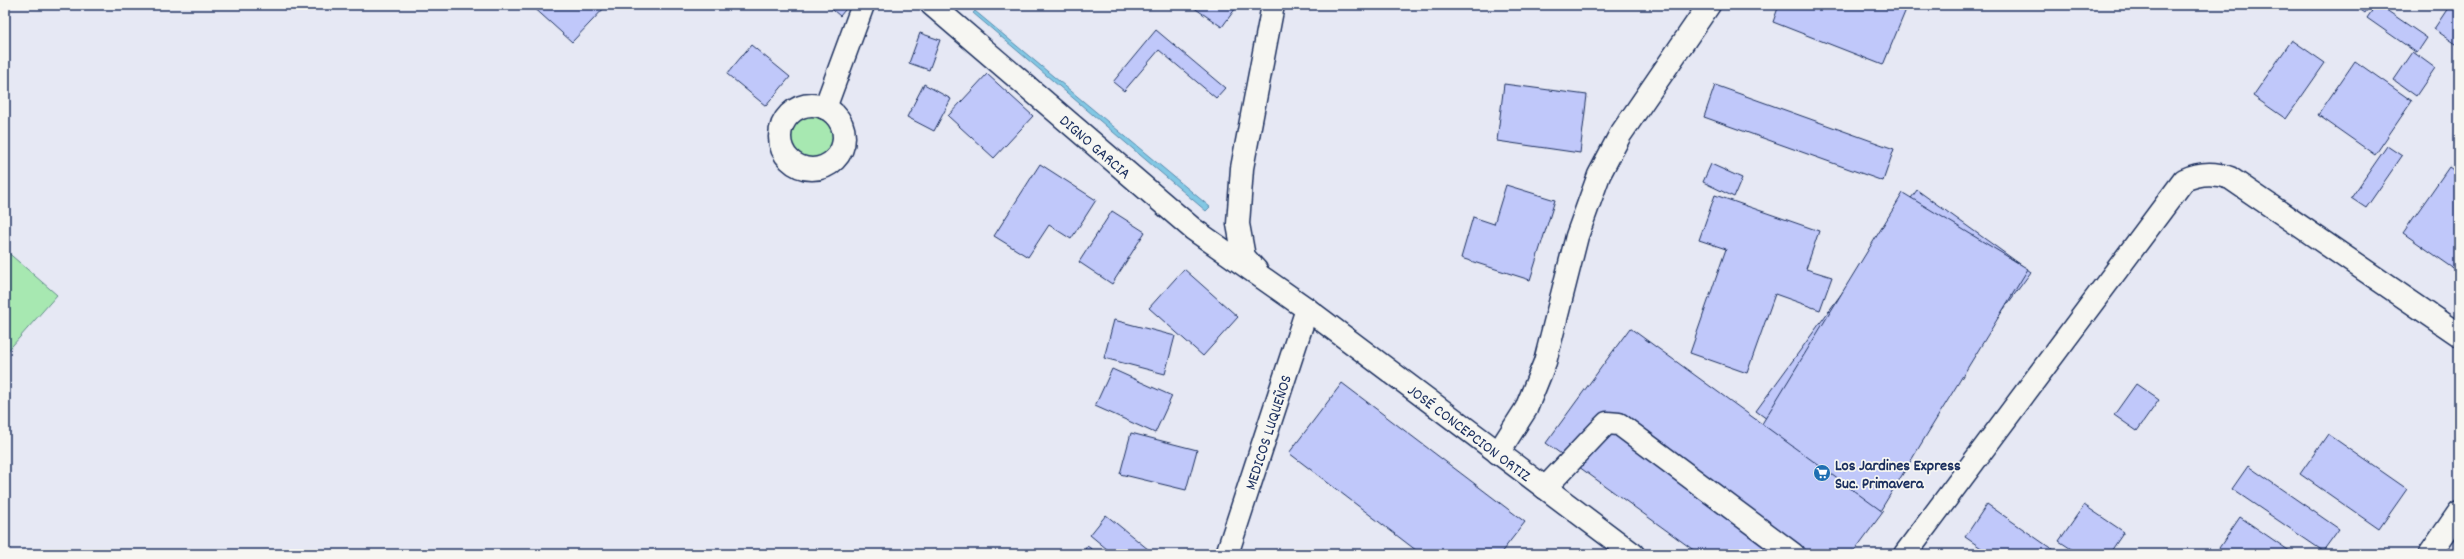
<svg xmlns="http://www.w3.org/2000/svg" width="2464" height="559" font-family="Dekko,sans-serif">
  <style>
    .green { fill: #a7e8b1; stroke: #618c88 }
    .water { fill: #82c8e4; stroke: #598bae }
    .building { fill: #c0c8fa; stroke: #1b2f5e }
    .lines { fill: none; stroke-linecap: round; stroke-linejoin: round }
    .minor-casing { stroke: #1b2f5e; stroke-width: 25 }
    .minor { stroke: #f6f6f2; stroke-width: 22 }
    .labels { text-anchor: middle; stroke-width: 3.5; stroke-linejoin: round; paint-order: stroke }
    .street-label { font-size: 16px; fill: #1b2f5e; stroke: #f6f6f2 }
    .poi-label { font-size: 16px; font-weight: bold; fill: #1b2f5e; stroke: #f6f6f2; text-anchor: start }
  </style>
  <rect width="100%" height="100%" fill="#e6e8f4"/>
  <filter id="ink" filterUnits="userSpaceOnUse"><feTurbulence type="fractalNoise" baseFrequency=".025" numOctaves="2"/><feDisplacementMap in="SourceGraphic" scale="8" xChannelSelector="R" yChannelSelector="G"/><feConvolveMatrix kernelMatrix="1 2 1 2 8 2 1 2 1" color-interpolation-filters="sRGB"/></filter>
  <g filter="url(#ink)">
    <!-- green -->
    <g class="green">
      <circle cx="813" cy="137" r="24"/>
      <polygon points="5,250 57,295 5,354"/>
    </g>
    <!-- water -->
    <polygon class="water" points="975,11 1210,207 1206,211 973,13"/>
    <!-- building -->
    <g class="building">
      <polygon points="531,5 607,5 572,42"/>
      <polygon points="827,5 849,5 840,16"/>
      <polygon points="1190,5 1238,5 1222,27"/>
      <polygon points="1779,5 1903,5 1907,7 1883,65 1773,22"/>
      <polygon points="2354,5 2370,5 2365,13"/>
      <polygon points="2376,5 2379,5 2427,38 2417,53 2367,18"/>
      <polygon points="2450,5 2459,5 2459,46 2434,29"/>
      <polygon points="1156,30 1225,88 1216,98 1159,50 1124,91 1113,82"/>
      <polygon points="920,33 940,40 929,70 909,63"/>
      <polygon points="2292,40 2325,63 2286,119 2253,96"/>
      <polygon points="751,45 790,77 766,106 727,74"/>
      <polygon points="2413,52 2435,68 2416,96 2394,80"/>
      <polygon points="2355,61 2412,101 2375,155 2318,115"/>
      <polygon points="987,74 1033,116 994,158 948,116"/>
      <polygon points="924,84 951,99 934,131 907,117"/>
      <polygon points="1504,84 1587,95 1580,153 1497,141"/>
      <polygon points="1715,85 1894,149 1883,181 1704,117"/>
      <polygon points="2387,146 2402,156 2366,208 2351,198"/>
      <polygon points="1040,164 1096,200 1071,239 1049,225 1028,257 994,236"/>
      <polygon points="1711,164 1742,178 1734,197 1703,182"/>
      <polygon points="2449,167 2459,174 2459,272 2403,233"/>
      <polygon points="1506,185 1555,200 1530,280 1461,258 1473,217 1494,224"/>
      <polygon points="1917,190 2031,272 1869,493 1756,411"/>
      <polygon points="1903,193 2028,269 1874,521 1749,445"/>
      <polygon points="1715,195 1819,231 1806,269 1832,277 1820,310 1775,294 1747,373 1690,353 1726,249 1699,240"/>
      <polygon points="1112,211 1145,232 1112,284 1079,262"/>
      <polygon points="1184,269 1238,317 1203,356 1149,308"/>
      <polygon points="1114,320 1175,336 1165,374 1104,358"/>
      <polygon points="1630,328 1883,512 1852,554 1699,554 1546,443"/>
      <polygon points="1112,369 1172,396 1155,433 1095,406"/>
      <polygon points="1342,383 1525,522 1500,554 1421,554 1289,453"/>
      <polygon points="2136,384 2159,400 2137,431 2114,415"/>
      <polygon points="1131,433 1197,450 1186,490 1120,474"/>
      <polygon points="2328,434 2407,489 2379,529 2300,474"/>
      <polygon points="2248,466 2339,529 2323,551 2232,489"/>
      <polygon points="1987,504 2059,554 1990,554 1965,537"/>
      <polygon points="2084,505 2124,532 2109,554 2079,554 2059,541"/>
      <polygon points="1106,515 1154,554 1113,554 1090,535"/>
      <polygon points="2240,517 2294,554 2215,554"/>
      <polygon points="1087,546 1099,554 1082,554"/>
    </g>
    <g class="lines">
      <!-- minor casing -->
      <g class="minor-casing">
        <g id="minor">
          <polyline points="932,5 1193,229 1307,309 1633,554"/>
          <circle cx="812" cy="137" r="32"/>
          <polyline points="825,108 863,5"/>
          <polyline points="1256,270 1244,257 1238,224 1242,168 1273,5"/>
          <polyline points="1498,453 1526,409 1545,362 1577,236 1599,175 1620,135 1709,5"/>
          <polyline points="1545,488 1599,431 1607,423 1619,424 1793,554"/>
          <polyline points="1227,554 1307,309"/>
          <path d="M1905 554 2184 180C2199 173 2214 172 2230 178L2459 335"/>
          <polyline points="2430,554 2459,512"/>
        </g>
      </g>
      <!-- minor -->
      <use href="#minor" class="minor"/>
    </g>
  </g>
  <!-- icons -->
  <defs>
    <g id="supermarket-disc" transform="scale(0.9)"><circle r="9.5" fill="#1f6fb2" stroke="#f6f6f2"/><path d="M-6-5.5h2.5l.6 2H6L4.5 2H-2.5L-4.4-4H-6ZM-1.5 3.2a1.3 1.3 0 1 0 .1 0ZM3 3.2a1.3 1.3 0 1 0 .1 0Z" fill="#fff"/></g>
  </defs>
  <g fill-rule="evenodd">
    <use href="#supermarket-disc" x="1822" y="473"/>
  </g>
  <g class="labels">
    <!-- street labels -->
    <g class="street-label">
      <text transform="translate(1096 146) rotate(41)" y="6">DIGNO GARCIA</text>
      <text transform="translate(1267 432) rotate(-72)" y="6">MEDICOS LUQUEÑOS</text>
      <text transform="translate(1470 432) rotate(37)" y="6">JOSÉ CONCEPCION ORTIZ</text>
    </g>
    <!-- poi labels -->
    <g class="poi-label">
      <text x="1835" y="470">Los Jardines Express<tspan x="1835" dy="18">Suc. Primavera</tspan></text>
    </g>
  </g>
  <!-- margin -->
  <rect width="2464" height="559" fill="none" stroke="#f6f6f2" stroke-width="20"/>
  <rect x="10" y="10" width="2444" height="539" fill="none" stroke="#1b2f5e" stroke-width="1.5" filter="url(#ink)"/>
</svg>
